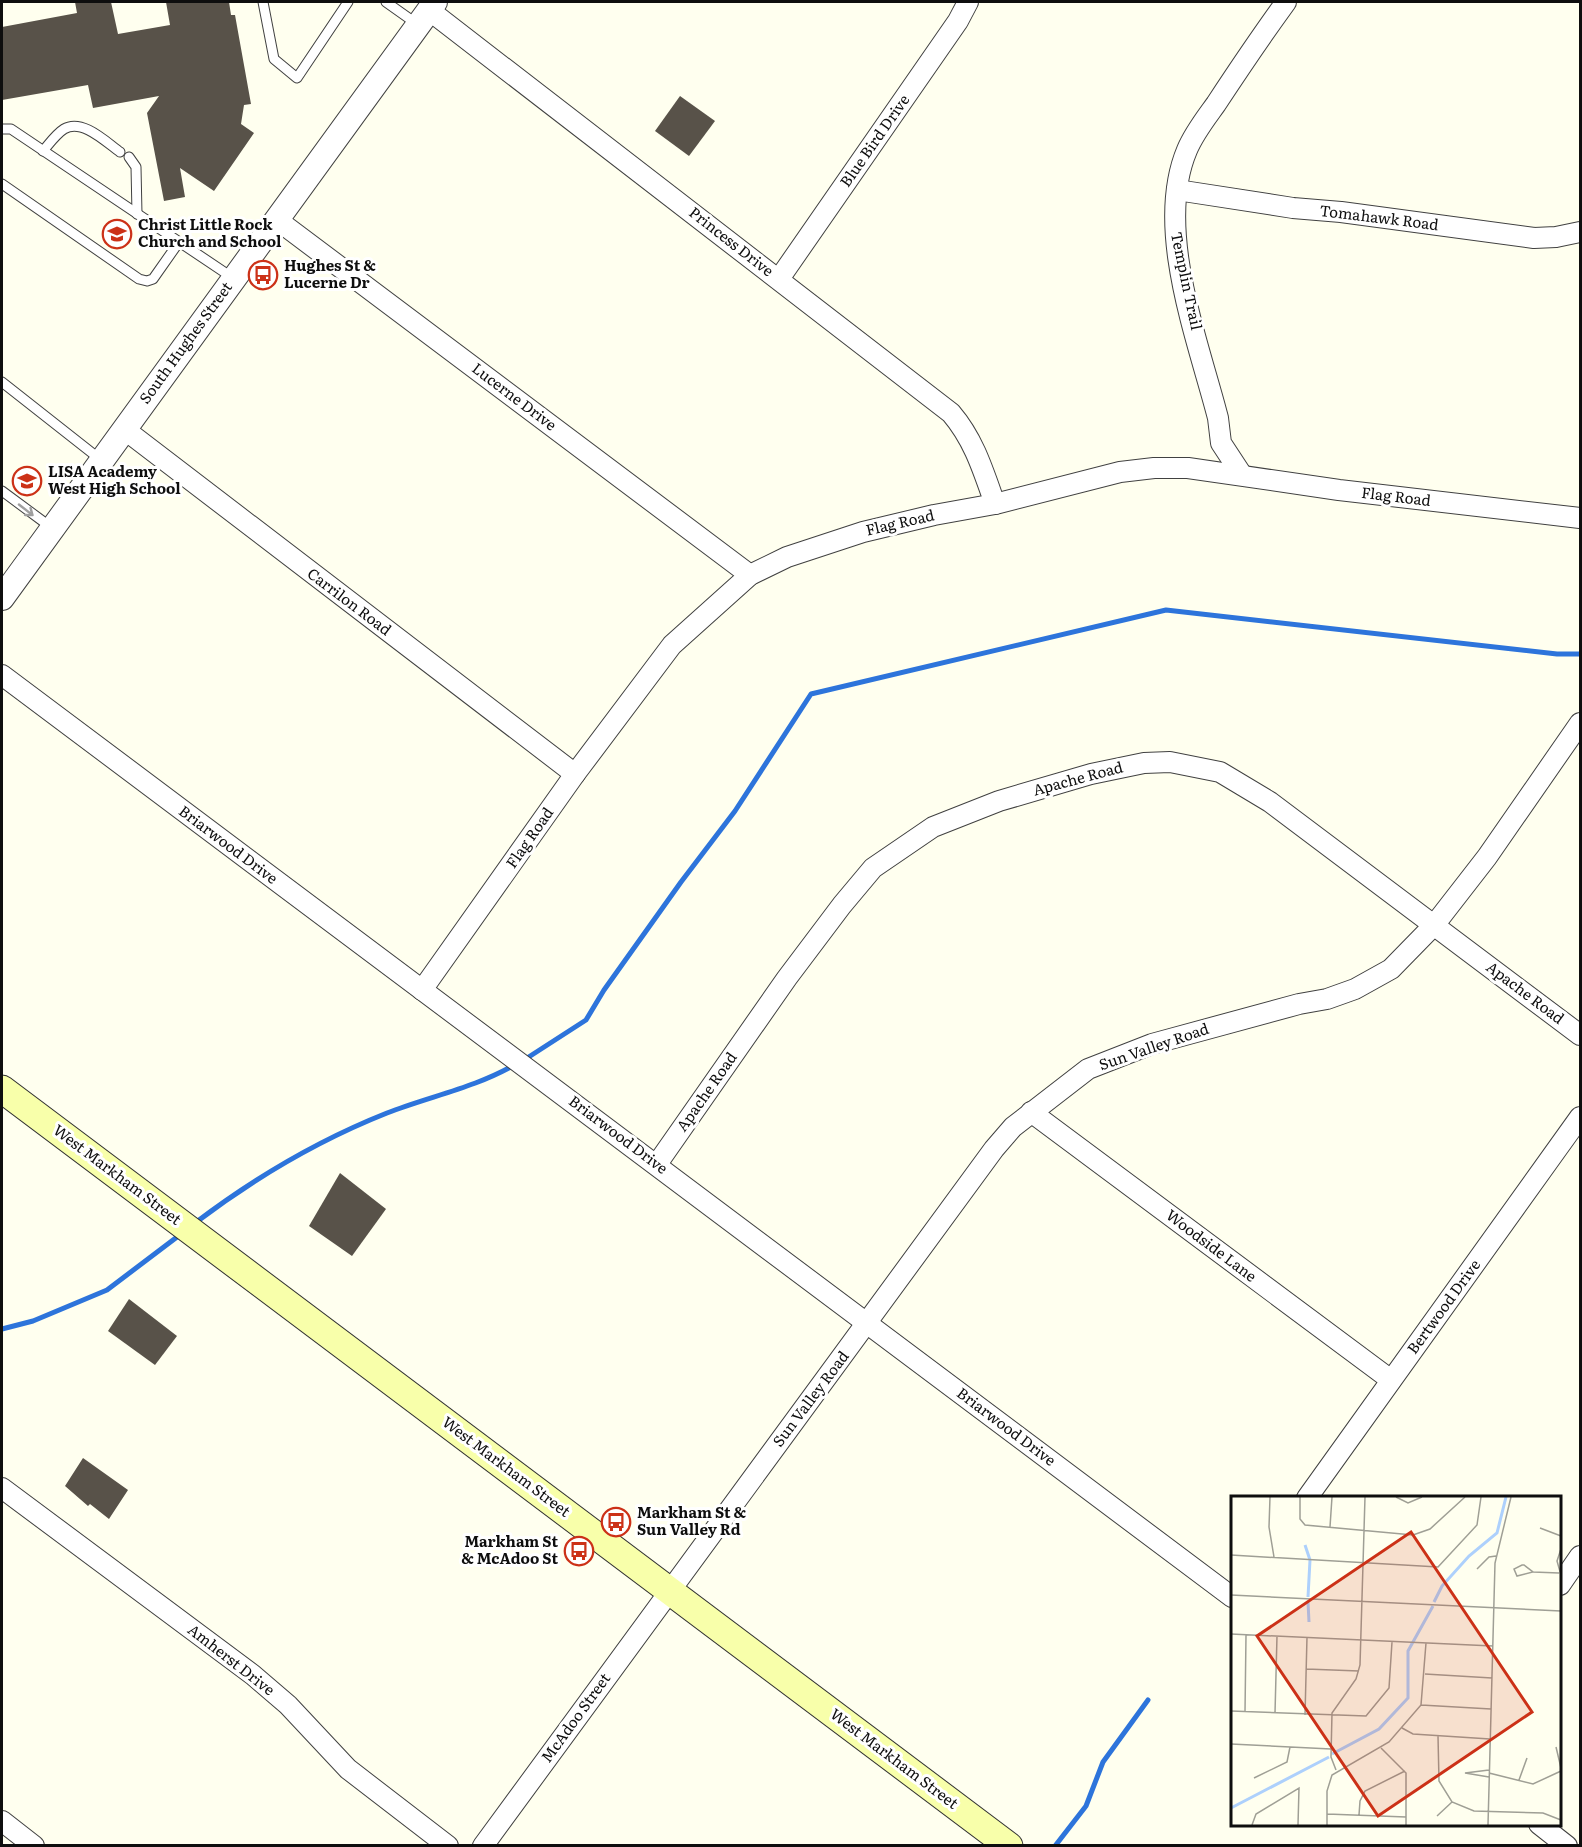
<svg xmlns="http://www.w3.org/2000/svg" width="1582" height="1847" font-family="Literata,serif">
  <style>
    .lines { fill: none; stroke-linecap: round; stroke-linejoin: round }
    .stream { stroke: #2d74db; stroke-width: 5 }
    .building { fill: #585249 }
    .service-casing { stroke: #414141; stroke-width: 11 }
    .minor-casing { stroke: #414141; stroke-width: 22 }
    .tertiary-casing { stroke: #414141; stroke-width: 26 }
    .secondary-casing { stroke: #303030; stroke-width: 29 }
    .service { stroke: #fff; stroke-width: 9 }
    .minor { stroke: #fff; stroke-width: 20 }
    .tertiary { stroke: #fff; stroke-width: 24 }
    .secondary { stroke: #f8ffaa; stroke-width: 27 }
    .oneway { stroke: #9f9f9f }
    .labels { text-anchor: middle; stroke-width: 6; stroke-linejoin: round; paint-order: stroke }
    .street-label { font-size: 15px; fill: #0e0e0e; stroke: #fff }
    .poi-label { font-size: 15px; font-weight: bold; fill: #0e0e0e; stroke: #fff; text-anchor: start }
    .inset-river { fill: none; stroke: #add0fc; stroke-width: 3 }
    .inset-road { fill: none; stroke: #9f9f95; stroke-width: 1.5 }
    .view { fill: #cc3117; fill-opacity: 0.15; stroke: #cc3117; stroke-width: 3 }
    .inset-edge { fill: none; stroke: #0e0e0e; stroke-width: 3 }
  </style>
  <rect width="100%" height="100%" fill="#ffffef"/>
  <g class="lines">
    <!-- stream -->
    <g class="stream">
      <polyline points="524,1060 586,1020 604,990 681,882 735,811 811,694 1166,610 1557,654 1580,654"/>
      <path d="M195 1223C253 1179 319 1140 387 1113 430 1096 475 1088 516 1064"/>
      <polyline points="2,1329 33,1321 107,1290 181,1234"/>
      <polyline points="1055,1846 1086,1806 1103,1762 1148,1700"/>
    </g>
  </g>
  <!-- building -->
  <g class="building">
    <polygon points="75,2 111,2 118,34 170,25 166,2 229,2 231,15 235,15 251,104 244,105 241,124 254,133 214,191 180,168 185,197 164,201 147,113 159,96 93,108 88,85 2,100 2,27 77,13"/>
    <polygon points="680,96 715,121 689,156 655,131"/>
    <polygon points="340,1173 386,1209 352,1256 309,1226"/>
    <polygon points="129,1299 177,1336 155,1365 108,1331"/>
    <polygon points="83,1458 128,1490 109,1519 90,1504 88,1506 65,1486"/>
  </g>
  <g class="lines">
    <!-- service casing -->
    <g class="service-casing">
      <g id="service">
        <polyline points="263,2 274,59 297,78 348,2"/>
        <polyline points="386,2 417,24"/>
        <polyline points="2,129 11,129 233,278"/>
        <path d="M43 151C49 144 56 134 64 129 82 118 106 142 120 152"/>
        <polyline points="129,157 136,167 137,214"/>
        <polyline points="2,184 139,279 147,281 153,279 179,242"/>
        <polyline points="2,382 101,460"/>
        <polyline points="2,491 52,528"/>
      </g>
    </g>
    <!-- minor casing -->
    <g class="minor-casing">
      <g id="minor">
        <path d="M429 10 951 413C974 440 983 470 995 504"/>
        <polyline points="1177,190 1293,208 1341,212 1534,238 1556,237 1580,232"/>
        <polyline points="276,219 750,575"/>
        <polyline points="779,279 958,21 968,2"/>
        <polyline points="124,429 575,774"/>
        <path d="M1242 475 1221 443 1218 418C1198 340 1154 228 1187 150 1194 133 1206 118 1216 104 1239 69 1262 35 1286 2"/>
        <polyline points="2,675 1232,1597"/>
        <polyline points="422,990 575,774 672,645 750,575 787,557 863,532 934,515 995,504 1120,472 1154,468 1188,468 1339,490 1580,518"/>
        <polyline points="1031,1112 1391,1380"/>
        <polyline points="657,1164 787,978 842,905 873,868 933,827 999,801 1091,774 1144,763 1170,762 1220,772 1270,802 1580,1035"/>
        <polyline points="2,1488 253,1675 288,1705 348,1769 448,1846"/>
        <polyline points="1307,1498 1580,1117"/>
        <polyline points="1560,1585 1580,1556"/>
        <polyline points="2,1821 34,1846"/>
        <polyline points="1539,1824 1567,1846"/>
        <polyline points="483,1846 994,1149 1013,1127 1088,1069 1152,1044 1299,1004 1327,999 1355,989 1391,969 1435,924 1487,857 1580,723"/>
      </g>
    </g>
    <!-- tertiary casing -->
    <g class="tertiary-casing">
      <polyline id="tertiary" points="2,598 435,2"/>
    </g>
    <!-- secondary casing -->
    <g class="secondary-casing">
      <polyline id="secondary" points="2,1089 1009,1846"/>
    </g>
    <!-- service -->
    <use href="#service" class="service"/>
    <!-- minor -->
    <use href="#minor" class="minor"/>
    <!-- tertiary -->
    <use href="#tertiary" class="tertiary"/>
    <!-- secondary -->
    <use href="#secondary" class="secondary"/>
  </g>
  <!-- one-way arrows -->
  <defs><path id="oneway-shaft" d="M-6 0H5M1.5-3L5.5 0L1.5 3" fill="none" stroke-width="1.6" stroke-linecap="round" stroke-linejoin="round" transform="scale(1.5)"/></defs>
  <use class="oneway" href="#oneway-shaft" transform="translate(26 510) rotate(38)"/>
  <!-- icons -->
  <defs>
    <g id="school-ring" transform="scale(1.5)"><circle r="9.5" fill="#fff" stroke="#cc3117" stroke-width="1.5"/><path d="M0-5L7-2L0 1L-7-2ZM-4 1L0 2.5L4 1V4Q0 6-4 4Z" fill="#cc3117"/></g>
    <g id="bus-ring" transform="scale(1.5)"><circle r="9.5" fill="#fff" stroke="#cc3117" stroke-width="1.5"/><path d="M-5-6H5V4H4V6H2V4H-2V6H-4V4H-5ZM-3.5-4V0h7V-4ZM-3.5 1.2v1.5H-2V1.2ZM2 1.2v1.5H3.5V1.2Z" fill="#cc3117"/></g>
  </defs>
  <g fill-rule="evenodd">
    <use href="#school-ring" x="117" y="234"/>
    <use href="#bus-ring" x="263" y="275"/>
    <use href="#school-ring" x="27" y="481"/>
    <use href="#bus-ring" x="616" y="1522"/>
    <use href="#bus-ring" x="579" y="1551"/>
  </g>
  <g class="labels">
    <!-- street labels -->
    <g class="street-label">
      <text transform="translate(875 141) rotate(-55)" y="5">Blue Bird Drive</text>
      <text transform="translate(1379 218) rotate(7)" y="5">Tomahawk Road</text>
      <text transform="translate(731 242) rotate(38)" y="5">Princess Drive</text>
      <text transform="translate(1186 281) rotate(78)" y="5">Templin Trail</text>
      <text transform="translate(186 343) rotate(-54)" y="5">South Hughes Street</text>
      <text transform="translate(514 397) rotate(37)" y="5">Lucerne Drive</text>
      <text transform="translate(1396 497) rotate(7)" y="5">Flag Road</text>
      <text transform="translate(900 523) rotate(-13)" y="5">Flag Road</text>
      <text transform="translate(349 602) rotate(37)" y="5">Carrilon Road</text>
      <text transform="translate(1078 779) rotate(-15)" y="5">Apache Road</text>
      <text transform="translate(530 838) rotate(-55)" y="5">Flag Road</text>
      <text transform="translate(228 845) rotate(37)" y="5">Briarwood Drive</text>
      <text transform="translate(1525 993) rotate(37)" y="5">Apache Road</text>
      <text transform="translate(1154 1047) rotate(-19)" y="5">Sun Valley Road</text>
      <text transform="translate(707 1092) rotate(-55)" y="5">Apache Road</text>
      <text transform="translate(618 1135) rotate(37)" y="5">Briarwood Drive</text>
      <text transform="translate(117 1175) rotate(37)" y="5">West Markham Street</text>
      <text transform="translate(1211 1246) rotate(37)" y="5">Woodside Lane</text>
      <text transform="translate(1444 1307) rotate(-54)" y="5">Bertwood Drive</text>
      <text transform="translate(811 1399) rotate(-53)" y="5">Sun Valley Road</text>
      <text transform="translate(1006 1427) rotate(37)" y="5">Briarwood Drive</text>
      <text transform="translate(506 1467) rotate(37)" y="5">West Markham Street</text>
      <text transform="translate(231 1660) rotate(38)" y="5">Amherst Drive</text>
      <text transform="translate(576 1718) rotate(-54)" y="5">McAdoo Street</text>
      <text transform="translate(894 1759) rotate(37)" y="5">West Markham Street</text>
    </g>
    <!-- poi labels -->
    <g class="poi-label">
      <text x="138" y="230">Christ Little Rock<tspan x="138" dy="17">Church and School</tspan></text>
      <text x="284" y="271">Hughes St &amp;<tspan x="284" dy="17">Lucerne Dr</tspan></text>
      <text x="48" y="477">LISA Academy<tspan x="48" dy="17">West High School</tspan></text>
      <text x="637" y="1518">Markham St &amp;<tspan x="637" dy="17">Sun Valley Rd</tspan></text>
      <text x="558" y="1547" text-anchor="end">Markham St<tspan x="558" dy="17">&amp; McAdoo St</tspan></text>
    </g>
  </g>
  <!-- overview -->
  <g transform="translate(1231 1496)">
    <rect width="330" height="330" fill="#ffffef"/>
    <path class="inset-river" d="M74 49 79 64 77 101M77 106 78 126M203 106 211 90 238 60 266 37 275 1M101 258 148 233 177 202V155L202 110M0 312 98 261"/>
    <path class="inset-road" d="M39 1 38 31 43 61M69 1V23L74 29 182 39 199 33 234 1M165 1 177 7 191 1M99 31 101 1M309 32 330 40M330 53 326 65 330 79M0 59 207 71 246 29 250 1M291 69H293L302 76 286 80 283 73ZM246 73 258 61 265 60M302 76 328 77M0 99 330 115M0 138 262 150M75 173 128 175M194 178 261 182M190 209 260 213M0 215 135 220 158 192 161 146M14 216 15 139M44 217 46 140M74 219 76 141M171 232 182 238 259 243M207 240 208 285 221 306 243 315 312 317 330 324M0 248 100 253M325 251 330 272M150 252 175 277V329M105 274 100 261 101 217 125 183 129 169 134 1M258 277 302 288 330 275M258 281 234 277 258 274M23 282 56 266 59 251M288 284 296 262M96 318 175 321M128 319 129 305 134 295 174 275M206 320 221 306M21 329 25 318 68 292 67 329M96 329V295L101 279 158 246 190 209 195 147M257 329 264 67 280 1"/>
    <path class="view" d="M180 36 301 216 147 320 26 140Z"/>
    <rect width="330" height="330" class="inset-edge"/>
  </g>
  <!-- border -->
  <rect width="1582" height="1847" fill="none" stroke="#0e0e0e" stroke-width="6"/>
</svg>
